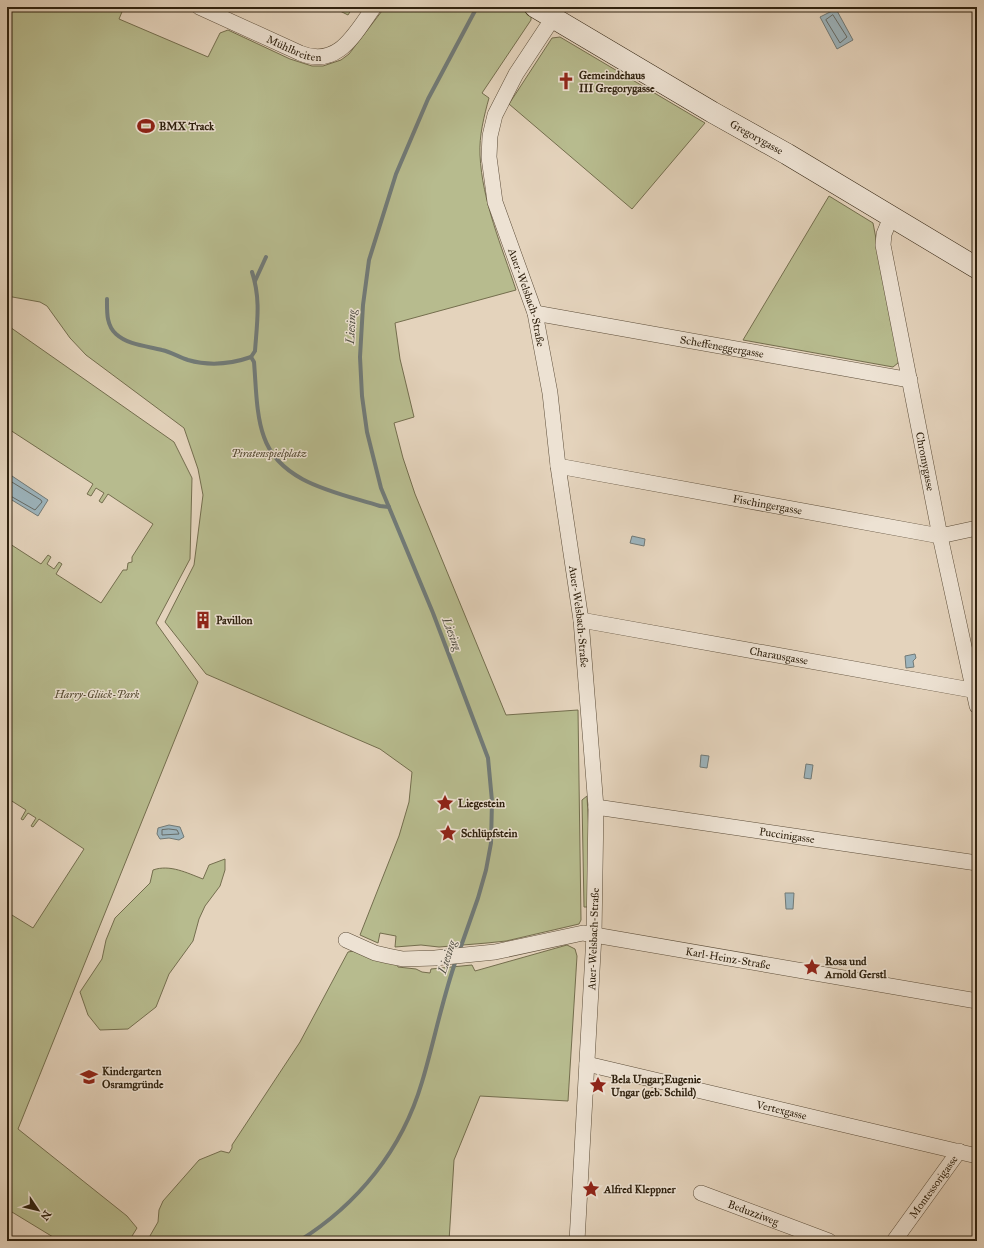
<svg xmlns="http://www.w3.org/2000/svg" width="984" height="1248" font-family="'IM FELL Great Primer',serif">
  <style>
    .green { fill: #b7bb8e; stroke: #746e4e }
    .water { fill: #9cb4bd; stroke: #717a77 }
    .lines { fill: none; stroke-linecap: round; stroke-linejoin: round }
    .shore { stroke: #666b66; stroke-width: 1 }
    .stream { stroke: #717a77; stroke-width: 4 }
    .street-casing { stroke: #5d4e3a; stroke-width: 16 }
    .secondary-casing { stroke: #30220f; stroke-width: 22 }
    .street { stroke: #ede2d3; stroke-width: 15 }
    .secondary { stroke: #ede2d3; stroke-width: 21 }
    .labels { text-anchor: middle; stroke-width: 3; stroke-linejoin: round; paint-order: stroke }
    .street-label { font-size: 11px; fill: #30220f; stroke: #ede2d3 }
    .poi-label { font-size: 11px; font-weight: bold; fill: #30220f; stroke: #ede2d3; text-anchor: start }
    .park-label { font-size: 11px; font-style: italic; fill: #52482f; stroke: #ede2d3 }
    .water-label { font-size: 12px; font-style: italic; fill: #504e43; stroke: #ede2d3 }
  </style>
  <rect width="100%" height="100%" fill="#e4d3bc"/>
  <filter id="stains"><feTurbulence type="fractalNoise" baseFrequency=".005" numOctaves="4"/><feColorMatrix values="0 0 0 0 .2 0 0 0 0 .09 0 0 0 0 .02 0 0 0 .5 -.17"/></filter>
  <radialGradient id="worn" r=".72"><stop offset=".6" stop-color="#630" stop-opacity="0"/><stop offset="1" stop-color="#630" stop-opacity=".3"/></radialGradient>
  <!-- green -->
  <g class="green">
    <path d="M7 7H124L119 19 208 57 220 33 228 30 290 59 312 66H323L341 60 349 54 385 7H516L531 15V20L482 93 489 98C484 116 479 136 480 155 482 201 502 247 516 290L395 323 400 359 414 417 394 423 403 458 415 494 506 715 578 710 581 920 579 924 506 941 487 943 439 947 421 945 395 947 396 936 380 933 378 943 360 935 399 836 409 802 412 772 380 749 206 674 165 622 194 565 203 495 198 469 184 428 86 355 70 338 47 306 40 302 7 296Z"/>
    <polygon points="332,7 353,7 348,15"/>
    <polygon points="560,37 705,123 632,209 509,104 552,38"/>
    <polygon points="829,196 873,223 899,358 898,363 893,367 743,340"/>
    <polygon points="7,325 174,442 192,478 190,559 156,623 198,682 18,1129 127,1216 137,1228 129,1241 51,1241 53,1237 7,1209 7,912 33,928 84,849 39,819 33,827 31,826 36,818 28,813 23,820 21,819 26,810 7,798 7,542 41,564 48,555 51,557 47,564 54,569 59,562 62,564 56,574 101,603 123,570 127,570 128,563 132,562 132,557 153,524 108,494 102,503 99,501 104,493 96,488 91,496 87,494 93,484 7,428"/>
    <polygon points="587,796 590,853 588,907 584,907 582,800"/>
    <path d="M225 859V870L220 886 205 906 199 919 193 941 169 974 156 1007 128 1029 100 1030 88 1015 80 992 102 959 106 940 115 918 150 883 153 870C170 864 187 873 203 879L209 865Z"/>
    <polygon points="567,945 575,949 577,956 568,1101 480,1096 454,1160 449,1241 147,1241 158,1222 159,1210 163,1201 199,1160 221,1151 229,1153 232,1148 232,1145 300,1042 348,952 354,951 396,963 398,967 416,969 422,972 430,973 431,969 472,965 475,971"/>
  </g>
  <!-- water -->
  <g class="water">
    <polygon points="836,9 853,40 837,49 820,17"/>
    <polygon points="9,474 48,500 38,516 7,497 7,478"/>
    <polygon points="632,536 645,539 644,546 630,543"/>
    <polygon points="915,654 916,658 913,661 914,667 906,668 905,656"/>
    <polygon points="701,755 709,756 707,768 700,767"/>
    <polygon points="806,764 813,765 811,779 804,778"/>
    <polygon points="169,825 180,827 184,837 179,840 169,838 160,839 157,834 158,828"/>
    <polygon points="785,893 794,893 793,909 786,909"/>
  </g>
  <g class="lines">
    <!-- shore -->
    <g class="shore">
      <polygon points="833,15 847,37 840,43 826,20"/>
      <polyline points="7,479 41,500 42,502 35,510 7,494"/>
      <polygon points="169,829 177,830 179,834 162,835 162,830"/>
    </g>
    <!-- stream -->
    <g class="stream">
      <polyline points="255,281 266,257"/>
      <path d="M107 299C107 311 106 325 116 334 128 345 146 346 162 350 171 352 179 357 188 360 209 366 231 364 251 357L254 362C256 385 256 416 264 437 280 484 340 493 380 506L389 507"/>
      <path d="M251 357 255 351C257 323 261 299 252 272"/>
      <polyline points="459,952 478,898 486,870 491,843 492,801 488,758 433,613 381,488 367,432 362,396 360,357 363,305 369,260 396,174 428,99 477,7"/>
      <path d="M299 1241C358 1204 402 1150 422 1082 434 1042 442 1000 456 960"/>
    </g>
    <!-- street casing -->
    <g class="street-casing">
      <g id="street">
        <path id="s1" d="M199 7 300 53C338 69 355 33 374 7"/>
        <path id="s2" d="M553 18 516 74 495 115 490 136 489 157 495 202 535 313 550 393 558 466 581 620 596 807 594 935 577 1241"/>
        <path id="s3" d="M891 217 884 234 883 245 940 536 977 706"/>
        <path id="s4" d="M535 313 910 380"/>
        <path id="s5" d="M558 466 940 536 977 528"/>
        <path id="s6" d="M581 620 977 691"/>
        <path id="s7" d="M596 807 977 863"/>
        <path id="s8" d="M346 940 375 953 388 956 403 959 435 958 495 952 583 933 977 1001"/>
        <path id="s9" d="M587 1064 977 1156"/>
        <path id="s10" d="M701 1193 829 1241"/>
        <path id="s11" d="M894 1241 959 1151"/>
      </g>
    </g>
    <!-- secondary casing -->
    <g class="secondary-casing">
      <g id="secondary">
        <path id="s12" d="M535 7 712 112 787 154 977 268"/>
      </g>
    </g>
    <!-- street -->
    <use href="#street" class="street"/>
    <!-- secondary -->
    <use href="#secondary" class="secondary"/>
  </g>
  <!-- icons -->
  <defs>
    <g id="church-bare" transform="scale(1.38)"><path d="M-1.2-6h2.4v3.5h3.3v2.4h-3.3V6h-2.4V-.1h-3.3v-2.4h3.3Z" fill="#8f2418" stroke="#ede2d3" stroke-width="2.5" paint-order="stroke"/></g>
    <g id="stadium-bare" transform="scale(1.38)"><path d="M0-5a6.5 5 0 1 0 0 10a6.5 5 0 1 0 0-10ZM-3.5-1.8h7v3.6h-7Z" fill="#8f2418" stroke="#ede2d3" stroke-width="2.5" paint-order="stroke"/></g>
    <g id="building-bare" transform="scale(1.38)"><path d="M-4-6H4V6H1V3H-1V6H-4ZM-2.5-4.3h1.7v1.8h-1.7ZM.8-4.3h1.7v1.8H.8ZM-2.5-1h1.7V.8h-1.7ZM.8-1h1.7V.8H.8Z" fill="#8f2418" stroke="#ede2d3" stroke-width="2.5" paint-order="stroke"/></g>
    <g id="sight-bare" transform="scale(1.38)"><path d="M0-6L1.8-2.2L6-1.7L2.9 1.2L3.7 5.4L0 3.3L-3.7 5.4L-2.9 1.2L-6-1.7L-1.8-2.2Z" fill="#8f2418" stroke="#ede2d3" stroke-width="2.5" paint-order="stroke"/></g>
    <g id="school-bare" transform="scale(1.38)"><path d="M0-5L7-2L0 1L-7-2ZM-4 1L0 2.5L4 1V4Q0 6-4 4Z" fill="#8f2418" stroke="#ede2d3" stroke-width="2.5" paint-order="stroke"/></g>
  </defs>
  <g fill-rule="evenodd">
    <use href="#church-bare" x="566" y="81"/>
    <use href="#stadium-bare" x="146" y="126"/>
    <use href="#building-bare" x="203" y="620"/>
    <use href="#sight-bare" x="445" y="803"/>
    <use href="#sight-bare" x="448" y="833"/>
    <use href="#sight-bare" x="812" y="967"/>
    <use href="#school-bare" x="89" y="1077"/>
    <use href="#sight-bare" x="598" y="1085"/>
    <use href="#sight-bare" x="591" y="1189"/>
  </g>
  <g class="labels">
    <!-- street labels -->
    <g class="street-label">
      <text dy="4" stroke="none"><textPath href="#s1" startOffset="104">Mühlbreiten</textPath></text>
      <text dy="4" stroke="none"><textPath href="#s12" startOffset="257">Gregorygasse</textPath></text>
      <text dy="4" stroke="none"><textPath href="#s2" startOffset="302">Auer-Welsbach-Straße</textPath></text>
      <text dy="4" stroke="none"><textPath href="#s4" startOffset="190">Scheffeneggergasse</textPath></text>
      <text dy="4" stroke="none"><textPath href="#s3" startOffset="250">Chromygasse</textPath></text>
      <text dy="4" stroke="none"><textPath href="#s5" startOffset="213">Fischingergasse</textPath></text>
      <text dy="4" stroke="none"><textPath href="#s2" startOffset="626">Auer-Welsbach-Straße</textPath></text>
      <text dy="4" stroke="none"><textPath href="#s6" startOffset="201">Charausgasse</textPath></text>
      <text dy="4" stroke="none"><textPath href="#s7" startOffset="193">Puccinigasse</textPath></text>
      <text transform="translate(593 939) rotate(-88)" y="4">Auer-Welsbach-Straße</text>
      <text dy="4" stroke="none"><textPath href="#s8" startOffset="390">Karl-Heinz-Straße</textPath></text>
      <text dy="4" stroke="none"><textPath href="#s9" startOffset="200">Vertexgasse</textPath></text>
      <text dy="4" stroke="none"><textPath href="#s11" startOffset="67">Montessorigasse</textPath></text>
      <text dy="4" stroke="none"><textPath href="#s10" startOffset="56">Beduzziweg</textPath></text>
    </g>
    <!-- poi labels -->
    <g class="poi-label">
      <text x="579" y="79">Gemeindehaus<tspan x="579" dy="13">III Gregorygasse</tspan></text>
      <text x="159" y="130">BMX Track</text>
      <text x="216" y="624">Pavillon</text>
      <text x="458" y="807">Liegestein</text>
      <text x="461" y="837">Schlüpfstein</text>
      <text x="825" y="965">Rosa und<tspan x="825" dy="13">Arnold Gerstl</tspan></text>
      <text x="102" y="1075">Kindergarten<tspan x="102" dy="13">Osramgründe</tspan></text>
      <text x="611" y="1083">Bela Ungar;Eugenie<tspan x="611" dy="13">Ungar (geb. Schild)</tspan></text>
      <text x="604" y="1193">Alfred Kleppner</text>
    </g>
    <!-- park labels -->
    <g class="park-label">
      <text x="269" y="457">Piratenspielplatz</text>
      <text x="97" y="698">Harry-Glück-Park</text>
    </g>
    <!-- water labels -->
    <g class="water-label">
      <text transform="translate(351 327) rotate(-87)" y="4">Liesing</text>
      <text transform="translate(452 634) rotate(69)" y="4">Liesing</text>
      <text transform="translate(447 957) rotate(-72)" y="4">Liesing</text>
    </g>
  </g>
  <!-- margin -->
  <rect width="984" height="1248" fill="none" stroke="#e4d3bc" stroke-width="24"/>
  <rect x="8" y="8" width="968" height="1232" fill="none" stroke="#30220f" stroke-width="2"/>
  <rect x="12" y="12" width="960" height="1224" fill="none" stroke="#30220f"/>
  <!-- north arrow -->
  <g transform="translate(38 1210) rotate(125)" stroke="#ede2d3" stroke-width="3" paint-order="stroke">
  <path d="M0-3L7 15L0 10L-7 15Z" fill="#30220f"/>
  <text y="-6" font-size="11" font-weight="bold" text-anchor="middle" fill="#30220f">N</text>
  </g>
  <rect width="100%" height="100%" filter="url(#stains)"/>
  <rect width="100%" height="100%" fill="url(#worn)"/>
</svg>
